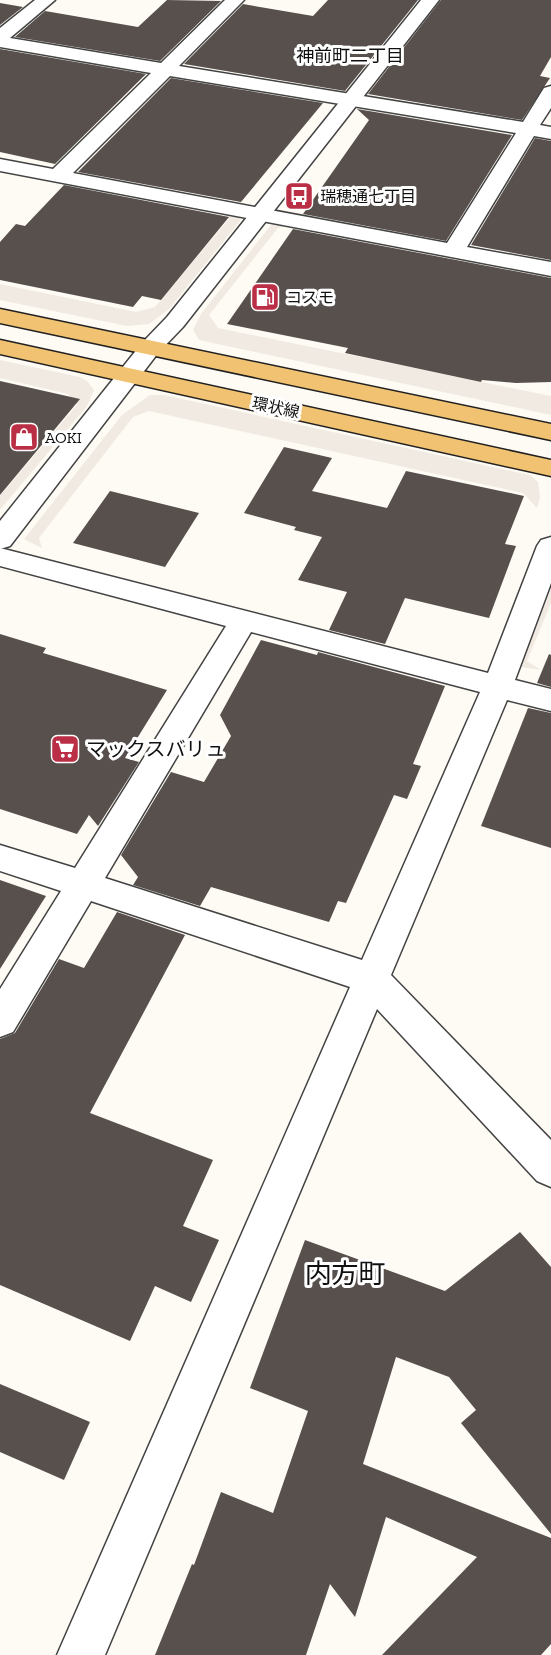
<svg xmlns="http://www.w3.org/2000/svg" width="551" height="1655" font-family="'Zilla Slab','Noto Sans JP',serif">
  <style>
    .plaza { fill: #f0eae2 }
    .building { fill: #58504d }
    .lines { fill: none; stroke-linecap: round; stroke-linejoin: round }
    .minor-casing { stroke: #434343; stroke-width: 3 }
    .tertiary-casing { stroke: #434343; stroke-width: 3 }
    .primary-casing { stroke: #212121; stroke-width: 3 }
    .minor { fill: #fff; fill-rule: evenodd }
    .tertiary { fill: #fff; fill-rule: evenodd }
    .primary { fill: #f1c271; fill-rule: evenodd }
    .labels { text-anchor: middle; stroke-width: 6; stroke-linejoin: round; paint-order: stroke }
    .far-poi-label { font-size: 16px; fill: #101010; stroke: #fff; text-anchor: start }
    .far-street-label { font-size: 16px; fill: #101010; stroke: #fff }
    .far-neighbourhood-label { font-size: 18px; fill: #101010; stroke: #fff }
    .poi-label { font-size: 20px; fill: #101010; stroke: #fff; text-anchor: start }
    .near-quarter-label { font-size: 27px; fill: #101010; stroke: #fff }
  </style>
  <rect width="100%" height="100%" fill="#fefbf4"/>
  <!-- plaza -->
  <g class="plaza">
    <polygon points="223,212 239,216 240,221 169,309 149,324 127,326 0,300 0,284 136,312 155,307 229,219"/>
    <polygon points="274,223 290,225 278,228 209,315 218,328 551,396 551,415 199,340 193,330 201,314 271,225"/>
    <polygon points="0,360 80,377 87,381 94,390 87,406 0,510 0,496 77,405 68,394 0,378"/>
    <polygon points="150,395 164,395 530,475 538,482 540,498 537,508 523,493 149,411 133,417 39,538 42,548 24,539 122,415"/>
    <polygon points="551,577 551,603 527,661 541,670 521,667 518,663"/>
  </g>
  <!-- building -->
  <g class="building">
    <polygon points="167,0 221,1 160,61 15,37 45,11 138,27"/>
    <polygon points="328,0 418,0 345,91 184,64 243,4 313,16"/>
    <polygon points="441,0 551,0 551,57 540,76 550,78 522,120 368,94"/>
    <polygon points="0,3 23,7 0,25"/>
    <polygon points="0,49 146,74 55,164 0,152"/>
    <polygon points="171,78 323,103 241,202 78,172"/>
    <polygon points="357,109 512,135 446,241 303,214 369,120"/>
    <polygon points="535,138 551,141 551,260 471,245"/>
    <polygon points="64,185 229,217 161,300 142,296 133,307 0,280 0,242 16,224 25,226"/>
    <polygon points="293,229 551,278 551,382 516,383 482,380 481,382 345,353 348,348 227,324"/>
    <polygon points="0,381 80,399 0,495"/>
    <polygon points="284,447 332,458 312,491 387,508 406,471 524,496 505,544 516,546 489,618 405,598 385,644 329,630 347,592 298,580 322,537 294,530 296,527 244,513"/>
    <polygon points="110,491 199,513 165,567 73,543"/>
    <polygon points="0,634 46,648 43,653 167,690 125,758 139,762 98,826 89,815 77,834 0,809"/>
    <polygon points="261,640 317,655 318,652 445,686 413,764 421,766 407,799 394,795 346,903 338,901 329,922 211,887 200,906 133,885 138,877 121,855 171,772 204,782 231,736 220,715"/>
    <polygon points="549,654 551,655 551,687 537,683"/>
    <polygon points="528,708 551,713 551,848 481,826"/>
    <polygon points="0,880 46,896 0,969"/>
    <polygon points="117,912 185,935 90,1113 213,1160 183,1226 219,1240 191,1302 155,1286 130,1341 0,1285 0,1039 15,1033 59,959 84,968"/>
    <polygon points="520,1232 551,1267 551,1534 461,1423 476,1410 449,1377 396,1357 363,1464 551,1538 551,1644 541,1655 382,1655 477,1557 386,1517 355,1617 330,1584 306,1655 155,1655 192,1564 194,1565 221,1492 273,1513 308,1411 250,1388 305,1240 445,1291"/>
    <polygon points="0,1384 90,1422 64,1480 0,1452"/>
  </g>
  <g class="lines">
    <!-- minor casing -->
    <g class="minor-casing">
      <g id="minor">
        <path d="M35 0H55L10 38 161 63 225 0H244L179 66 523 122 544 88 551 86V108L540 125 551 127V139L534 136 467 247 551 262V276L0 171V159L53 169 151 73 0 47V28ZM170 76 516 133 447 243 73 173Z"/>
        <path d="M551 537V583L515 680 551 689V711L507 700 391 975 551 1140V1187L537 1181 377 1009 105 1655H57L350 987 91 901 13 1032 0 1037V989L61 891 0 871V845L75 868 226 626 0 566V548L488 673 537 546 541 540ZM251 632 480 692 362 960 105 878Z"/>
      </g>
    </g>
    <!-- tertiary casing -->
    <g class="tertiary-casing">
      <polygon id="tertiary" points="421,0 439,0 183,327 158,353 10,546 0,549 0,521 142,343 167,317"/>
    </g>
    <!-- primary casing -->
    <g class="primary-casing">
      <g id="primary">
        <polygon points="0,309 551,424 551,440 0,323"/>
        <polygon points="0,340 551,460 551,476 0,354"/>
      </g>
    </g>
    <!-- minor -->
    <use href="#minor" class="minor"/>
    <!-- tertiary -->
    <use href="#tertiary" class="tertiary"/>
    <!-- primary -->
    <use href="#primary" class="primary"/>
  </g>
  <!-- icons -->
  <defs>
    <g id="bus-square" transform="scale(1.5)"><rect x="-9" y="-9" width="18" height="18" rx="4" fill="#ba2e46" stroke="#fff"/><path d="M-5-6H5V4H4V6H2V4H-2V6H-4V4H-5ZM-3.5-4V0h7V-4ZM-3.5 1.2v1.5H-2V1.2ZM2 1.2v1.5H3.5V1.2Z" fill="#fff"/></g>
    <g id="fuel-square" transform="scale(1.5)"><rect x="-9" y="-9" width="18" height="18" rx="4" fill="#ba2e46" stroke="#fff"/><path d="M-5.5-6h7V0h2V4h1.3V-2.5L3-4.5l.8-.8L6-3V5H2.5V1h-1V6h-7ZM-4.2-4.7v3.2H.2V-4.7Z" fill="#fff"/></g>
    <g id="shop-square" transform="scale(1.5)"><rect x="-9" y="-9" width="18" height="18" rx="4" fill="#ba2e46" stroke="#fff"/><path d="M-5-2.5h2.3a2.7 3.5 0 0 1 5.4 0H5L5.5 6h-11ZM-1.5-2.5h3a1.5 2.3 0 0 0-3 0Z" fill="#fff"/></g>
    <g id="supermarket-square" transform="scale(1.5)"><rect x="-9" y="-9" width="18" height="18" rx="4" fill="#ba2e46" stroke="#fff"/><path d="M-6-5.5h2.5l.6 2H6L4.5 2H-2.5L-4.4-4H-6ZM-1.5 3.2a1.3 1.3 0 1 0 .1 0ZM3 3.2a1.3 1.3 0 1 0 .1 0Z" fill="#fff"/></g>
  </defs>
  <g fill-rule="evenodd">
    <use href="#bus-square" x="299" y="196"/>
    <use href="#fuel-square" x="265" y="297"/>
    <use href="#shop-square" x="24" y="437"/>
    <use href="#supermarket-square" x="65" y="749"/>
  </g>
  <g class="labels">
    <!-- far-poi labels -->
    <g class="far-poi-label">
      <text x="320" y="202">瑞穂通七丁目</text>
      <text x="286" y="303">コスモ</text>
      <text x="45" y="443">AOKI</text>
    </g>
    <!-- far-street labels -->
    <g class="far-street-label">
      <text transform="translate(276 407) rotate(12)" y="6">環状線</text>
    </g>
    <!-- far-neighbourhood labels -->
    <g class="far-neighbourhood-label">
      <text x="350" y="62">神前町二丁目</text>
    </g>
    <!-- poi labels -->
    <g class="poi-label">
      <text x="86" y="756">マックスバリュ</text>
    </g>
    <!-- near-quarter labels -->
    <g class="near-quarter-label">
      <text x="345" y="1283">内方町</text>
    </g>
  </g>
</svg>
